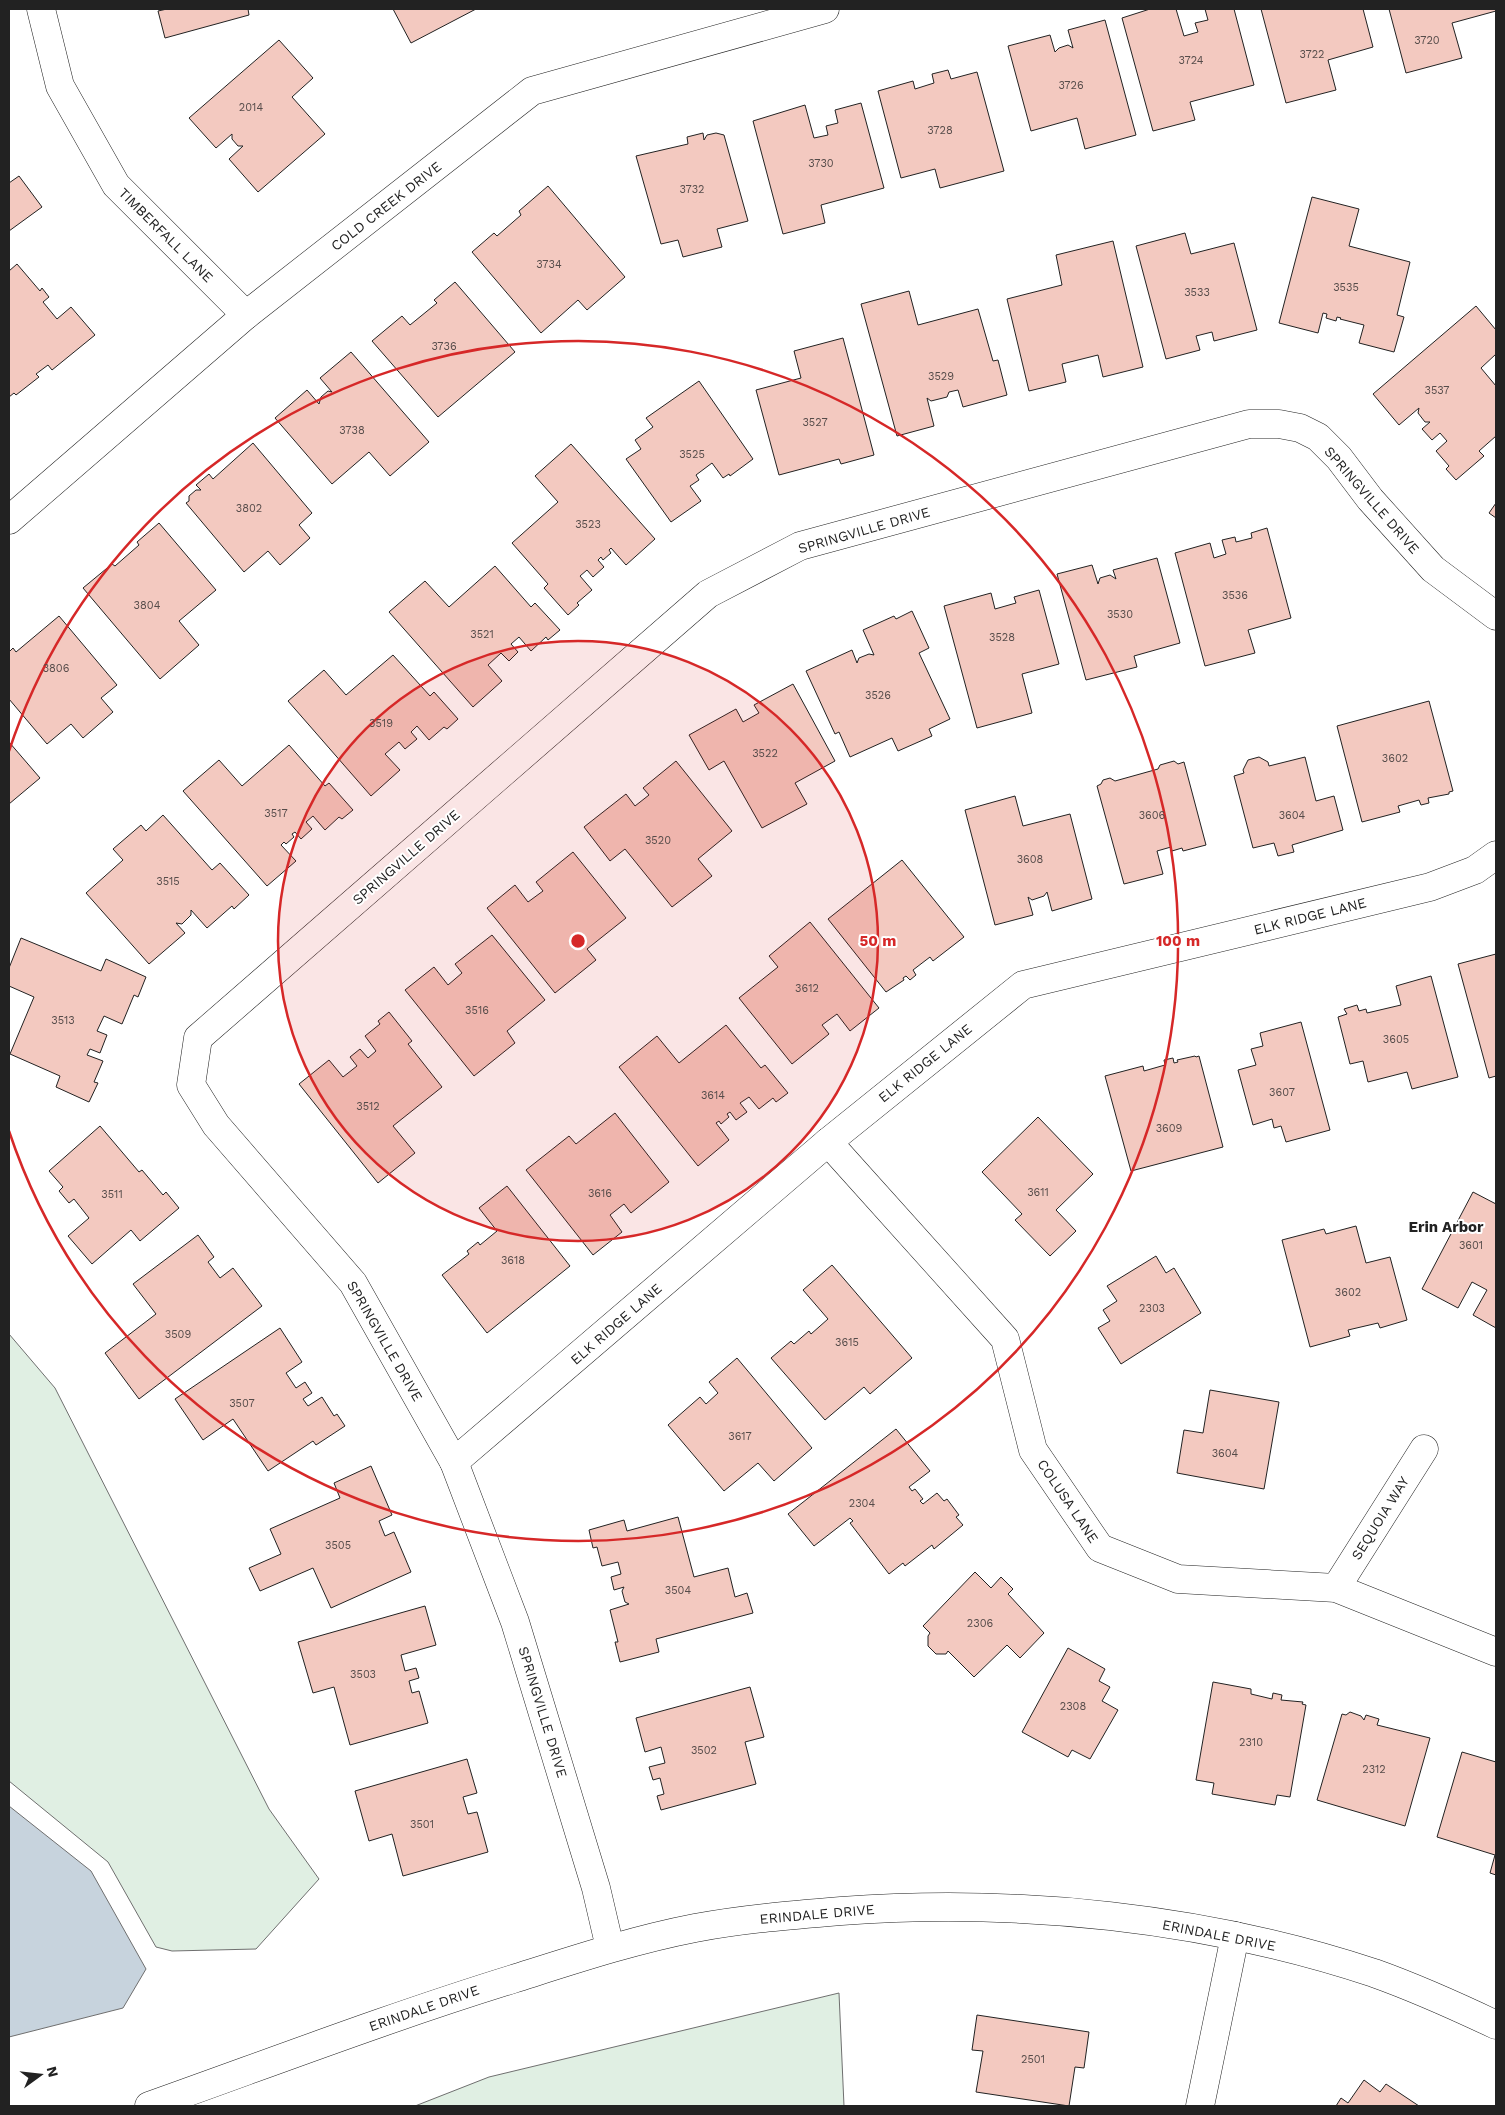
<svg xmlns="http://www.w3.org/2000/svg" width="1505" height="2115" font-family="'Work Sans',sans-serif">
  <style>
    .green { fill: #e0efe3; stroke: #6f6f6f }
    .water { fill: #c7d3dd; stroke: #6f6f6f }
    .building { fill: #f3c9c0; stroke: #222 }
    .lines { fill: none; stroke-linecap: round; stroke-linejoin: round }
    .minor-casing { stroke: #222; stroke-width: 29 }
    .minor { stroke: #fff; stroke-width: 28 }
    .ring { fill: none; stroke: #d62828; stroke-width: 2.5 }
    .labels { text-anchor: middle; stroke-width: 4; stroke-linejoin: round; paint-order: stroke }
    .number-label { font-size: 11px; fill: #564c4a }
    .street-label { font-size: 14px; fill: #222; stroke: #fff }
    .neighbourhood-label { font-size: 15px; font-weight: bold; fill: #222; stroke: #fff }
    .centre { fill: #d62828; stroke: #fff; stroke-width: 2.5 }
    .ring-label { font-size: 15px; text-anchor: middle; font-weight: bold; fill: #d62828; stroke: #fff; stroke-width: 4; stroke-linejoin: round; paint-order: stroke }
  </style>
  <rect width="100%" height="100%" fill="#fff"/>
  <!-- green -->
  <g class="green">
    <polygon points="9,1334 55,1388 269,1809 319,1879 256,1949 172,1951 156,1947 108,1862 9,1781"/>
    <polygon points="839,1993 844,2106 415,2106 489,2077"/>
  </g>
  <!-- water -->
  <polygon class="water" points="9,1806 91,1871 146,1969 123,2008 9,2037"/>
  <!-- building -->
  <g class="building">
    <polygon points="167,9 248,9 249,15 165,38 158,11"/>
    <polygon points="393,9 476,9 411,43"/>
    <polygon points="1150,9 1176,9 1184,36 1198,32 1195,23 1208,20 1205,9 1234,9 1254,85 1190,102 1195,120 1153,131 1122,18"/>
    <polygon points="1261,9 1363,9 1373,47 1328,60 1336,90 1286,103"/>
    <polygon points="1389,9 1496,9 1496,11 1452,23 1462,58 1406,73"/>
    <polygon points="1105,20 1136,135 1085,149 1077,118 1031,131 1008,46 1050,35 1055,52 1059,48 1068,45 1073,48 1068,30"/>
    <polygon points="279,40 313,78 292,97 325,134 258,192 229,159 243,146 238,146 232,139 232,134 216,148 189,118"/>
    <polygon points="948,70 951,79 977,72 1004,171 940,188 935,169 901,178 878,91 913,81 915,89 934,83 932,74"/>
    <polygon points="861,103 884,188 821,205 825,223 783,234 753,121 805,105 814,138 828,135 826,126 838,123 835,110"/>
    <polygon points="703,133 704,140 707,135 716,133 724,135 748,221 717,229 722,247 683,257 678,240 661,244 636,156 688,144 687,137"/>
    <polygon points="19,176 42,207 9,231 9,183"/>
    <polygon points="548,186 625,277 587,310 578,300 541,333 472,252 494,233 497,236 521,215 519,211"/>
    <polygon points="1312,197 1359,209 1349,246 1410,262 1397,315 1404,317 1394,352 1359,343 1364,325 1340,319 1341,318 1337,317 1336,321 1326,318 1327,314 1323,313 1318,333 1279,323"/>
    <polygon points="1185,233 1191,254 1234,243 1257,330 1214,341 1212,332 1196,336 1200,350 1166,359 1136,246"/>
    <polygon points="1113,241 1143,367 1103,377 1098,355 1062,364 1066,382 1029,391 1007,299 1062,285 1056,255"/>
    <polygon points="17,264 40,291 42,288 49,297 43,302 57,319 71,307 95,335 52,370 48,365 36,374 39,377 16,395 14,393 9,397 9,271"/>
    <polygon points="455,282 515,352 438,417 372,341 402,316 410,325 437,303 434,300"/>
    <polygon points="909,291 918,325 978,309 993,361 998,360 1007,395 963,407 958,390 949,392 947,397 931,401 927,398 934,426 897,436 861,304"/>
    <polygon points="1476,306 1496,330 1496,354 1481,368 1496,386 1496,436 1479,451 1484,456 1456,480 1446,469 1449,466 1436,451 1447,441 1440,433 1432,440 1422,429 1430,422 1425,422 1418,413 1419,408 1399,425 1373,394"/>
    <polygon points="843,338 874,455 841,464 839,459 779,475 756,390 801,378 794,351"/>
    <polygon points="351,352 429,442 390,476 369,452 332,484 275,418 307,390 319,404 321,397 328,391 332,392 320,378"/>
    <polygon points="699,381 753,459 730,476 729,474 723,478 712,463 696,475 699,480 690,486 701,501 671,522 626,459 641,449 635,440 653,427 646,418"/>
    <polygon points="253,443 312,513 299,525 310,538 280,565 268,551 244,572 186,503 189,501 189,496 196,490 201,490 196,485 209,474 213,479"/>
    <polygon points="571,444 655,539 626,565 611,548 609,550 611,553 603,560 601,557 598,560 604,567 593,577 587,570 580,576 592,590 577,603 579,605 568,615 544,588 548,584 512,543 558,502 535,476"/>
    <polygon points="1496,503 1496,518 1489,513"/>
    <polygon points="159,523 216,590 179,621 199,645 160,679 83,588 112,564 115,566 139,545 137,542"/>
    <polygon points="1267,528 1291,618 1248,630 1255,653 1205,666 1175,553 1210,543 1214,558 1226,554 1222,540 1235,537 1236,542 1252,538 1251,533"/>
    <polygon points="1157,558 1180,643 1134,656 1137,667 1086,680 1057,574 1092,565 1098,584 1100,578 1110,575 1116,579 1113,570"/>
    <polygon points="495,566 531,607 535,603 560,630 548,640 546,637 531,651 519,637 511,644 518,652 509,661 501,653 488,665 502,681 473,707 389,612 425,581 449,607"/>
    <polygon points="1039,590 1059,664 1022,674 1032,713 977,728 944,606 991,593 995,609 1016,603 1014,597"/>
    <polygon points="912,611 929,648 919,653 950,719 929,729 932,736 898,751 892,738 850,757 839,732 835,734 806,671 852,650 857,663 859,658 869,654 874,655 863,630 894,616 896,619"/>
    <polygon points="59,616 117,685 101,698 113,712 83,738 71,724 47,744 9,699 9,652 13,648 16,652"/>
    <polygon points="393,655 430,696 434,692 458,719 447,729 444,727 429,740 417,726 411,732 417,739 405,749 399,742 385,754 400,770 371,796 288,701 324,670 346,695"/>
    <polygon points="793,684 835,761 795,783 807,804 762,828 724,761 709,770 689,735 736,709 743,722 759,713 754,705"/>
    <polygon points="1429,701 1453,791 1449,792 1449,794 1428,798 1429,803 1421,805 1419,800 1398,806 1400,812 1362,822 1337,726"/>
    <polygon points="9,742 40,778 9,804"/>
    <polygon points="289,745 325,786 329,783 353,810 342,819 339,817 325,830 313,816 306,822 312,829 301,839 295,832 292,834 294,837 286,844 284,842 281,845 296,861 267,886 183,791 219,760 242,786"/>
    <polygon points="1259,757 1268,762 1269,766 1305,757 1316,801 1334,796 1343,830 1292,845 1294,852 1278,856 1274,843 1253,848 1234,776 1244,773 1243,770 1248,760"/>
    <polygon points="676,761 732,831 698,859 712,876 672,907 625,849 610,861 584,827 626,794 635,806 649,795 643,788"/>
    <polygon points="1174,761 1178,764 1184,762 1206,845 1183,851 1182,848 1172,851 1171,847 1157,851 1163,874 1124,884 1097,786 1101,784 1103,780 1110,778 1115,781 1158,769 1160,765"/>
    <polygon points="1015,796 1023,826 1070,814 1092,899 1052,911 1047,892 1044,896 1032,900 1028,897 1033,915 995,925 965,810"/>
    <polygon points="163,815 212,870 220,863 249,895 234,909 232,906 207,928 191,910 191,915 182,924 176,923 185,933 149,964 86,893 123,860 113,849 141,825 146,831"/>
    <polygon points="573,852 626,918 587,949 596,960 555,993 487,908 515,885 528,902 543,891 536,882"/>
    <polygon points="902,860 964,937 933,961 930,957 913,970 916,975 910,980 906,976 903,978 904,980 886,992 828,919"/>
    <polygon points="810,922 879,1008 850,1031 837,1014 822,1025 829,1034 792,1064 739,998 778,967 769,956"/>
    <polygon points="492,935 545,1000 507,1031 515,1043 474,1076 405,990 434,967 448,985 462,973 455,964"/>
    <polygon points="21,938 101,971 106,959 146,977 138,997 134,995 122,1024 104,1016 97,1031 107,1035 100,1053 90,1049 87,1055 103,1061 94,1082 98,1083 89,1102 56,1087 60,1076 10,1054 34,997 9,986 9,968"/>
    <polygon points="1496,954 1496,1076 1489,1078 1458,964"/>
    <polygon points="1431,976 1458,1077 1412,1089 1407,1072 1368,1082 1363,1061 1350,1064 1338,1017 1347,1014 1344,1009 1357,1005 1359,1011 1366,1009 1367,1013 1401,1005 1396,986"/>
    <polygon points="389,1012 412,1041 408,1044 442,1087 393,1126 415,1153 378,1183 299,1084 329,1060 343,1077 357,1066 350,1057 360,1049 368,1058 376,1051 365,1036 380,1024 378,1021"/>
    <polygon points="1301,1022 1330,1130 1286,1142 1281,1126 1274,1128 1272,1119 1253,1125 1238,1070 1256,1065 1251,1049 1263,1046 1260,1033"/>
    <polygon points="726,1025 761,1068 765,1065 788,1093 776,1102 773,1098 759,1109 749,1097 740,1103 747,1112 736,1120 730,1112 727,1114 729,1117 721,1124 719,1121 716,1123 729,1140 698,1166 619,1067 657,1036 679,1063"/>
    <polygon points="1195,1056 1196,1057 1199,1056 1223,1147 1131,1171 1105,1076 1143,1066 1144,1071 1165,1065 1164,1060 1173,1058 1174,1063 1178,1062 1177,1060"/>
    <polygon points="615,1113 669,1182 631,1213 624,1204 610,1215 622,1232 593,1255 526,1170 569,1136 576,1144"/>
    <polygon points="1038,1117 1093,1174 1056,1210 1076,1231 1050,1256 1015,1220 1022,1214 982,1172"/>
    <polygon points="100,1126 139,1172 142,1170 163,1195 166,1192 179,1208 140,1241 131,1230 92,1264 68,1236 89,1218 74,1199 69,1203 59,1191 63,1187 49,1171"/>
    <polygon points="507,1186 570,1266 487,1333 442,1275 469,1254 467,1251 478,1242 480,1245 497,1231 479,1208"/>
    <polygon points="1473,1192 1496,1204 1496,1328 1473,1315 1487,1290 1472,1282 1458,1308 1422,1289"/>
    <polygon points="1356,1226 1366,1263 1390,1257 1407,1320 1380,1328 1378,1323 1348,1330 1350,1336 1310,1347 1282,1240 1324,1229 1326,1234"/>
    <polygon points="198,1235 214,1257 208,1262 220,1278 233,1268 262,1306 139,1399 105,1353 156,1314 133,1284"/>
    <polygon points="1156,1256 1166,1273 1174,1268 1201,1313 1121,1364 1098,1328 1110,1321 1103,1310 1117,1301 1107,1286"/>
    <polygon points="832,1265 912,1358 870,1394 864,1387 825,1420 771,1358 791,1341 794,1344 809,1331 811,1334 828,1319 803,1290"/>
    <polygon points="280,1328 302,1362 286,1373 296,1388 305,1382 312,1393 303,1399 308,1406 322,1397 334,1416 337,1414 345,1426 316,1445 313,1441 268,1471 233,1419 203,1440 175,1399"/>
    <polygon points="737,1358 812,1448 774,1481 758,1463 724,1491 668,1425 700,1397 706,1404 718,1393 709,1382"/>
    <polygon points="1210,1390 1279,1402 1264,1489 1177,1473 1184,1430 1203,1433"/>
    <polygon points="896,1429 930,1471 909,1487 912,1491 915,1489 923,1499 920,1501 923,1504 937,1493 944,1501 947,1499 959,1515 956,1517 963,1525 934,1549 932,1545 905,1566 903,1563 889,1574 850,1523 853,1521 850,1518 814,1546 788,1514"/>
    <polygon points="371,1466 392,1515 379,1521 385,1536 394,1532 411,1572 331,1608 313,1568 260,1591 249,1568 281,1554 270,1529 340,1498 334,1483"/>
    <polygon points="678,1517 694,1577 728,1568 735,1597 747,1593 753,1613 656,1639 659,1652 620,1662 615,1642 618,1642 610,1610 629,1604 625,1602 622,1591 624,1587 614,1590 611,1577 621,1574 618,1562 602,1566 597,1547 593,1548 589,1530 624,1520 627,1531"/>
    <polygon points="975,1572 991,1588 1001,1577 1013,1589 1008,1594 1044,1633 1020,1658 1007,1645 974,1677 948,1651 946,1654 936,1654 928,1646 928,1636 930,1633 923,1626"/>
    <polygon points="425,1606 436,1645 401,1655 405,1671 416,1668 419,1678 409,1681 412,1693 419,1691 428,1723 350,1745 334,1687 313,1693 298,1642"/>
    <polygon points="1068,1648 1105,1669 1099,1681 1110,1687 1102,1701 1118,1710 1090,1759 1072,1750 1068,1757 1022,1732"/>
    <polygon points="1213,1682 1251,1689 1251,1694 1272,1699 1273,1693 1282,1695 1281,1700 1303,1702 1302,1704 1306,1705 1290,1797 1277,1795 1275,1805 1212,1794 1214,1783 1196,1780"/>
    <polygon points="750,1687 764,1737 745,1742 756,1784 661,1810 657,1796 664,1794 660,1778 653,1780 649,1767 665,1763 661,1747 645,1752 636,1718"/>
    <polygon points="1350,1712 1361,1716 1364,1720 1366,1715 1379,1719 1377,1725 1430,1738 1405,1826 1317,1800 1342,1714 1346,1715"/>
    <polygon points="1462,1752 1496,1762 1496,1875 1490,1873 1495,1855 1437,1837"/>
    <polygon points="467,1759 477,1793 463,1797 468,1814 477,1812 488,1852 403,1876 392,1834 369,1841 355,1791"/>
    <polygon points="977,2015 1089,2032 1084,2068 1075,2067 1069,2106 976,2092 983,2051 972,2050"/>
    <polygon points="1364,2080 1380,2092 1386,2084 1419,2106 1336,2106 1341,2098 1348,2103"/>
  </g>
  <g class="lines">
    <!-- minor casing -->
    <g class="minor-casing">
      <g id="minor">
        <polyline points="41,9 60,86 116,185 246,315"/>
        <polyline points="9,520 246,315 532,91 825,9"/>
        <polyline points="828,1142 1005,1339 1033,1450 1100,1548 1178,1579 1336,1588 1496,1652"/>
        <polyline points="454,1462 828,1142 1023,985 1430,887 1475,870 1496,855"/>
        <polyline points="1336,1588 1424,1449"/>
        <polyline points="610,1948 596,1888 515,1622 454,1462 353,1283 216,1125 191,1085 198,1038 708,594 800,546 1249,424 1279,424 1300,428 1318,437 1339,458 1370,499 1433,569 1496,616"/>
        <path d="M149 2106C270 2063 390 2017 513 1979 573 1960 633 1940 695 1928 743 1919 792 1915 841 1911 1018 1898 1205 1917 1374 1973 1416 1988 1456 2006 1496 2025"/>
        <polyline points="1200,2106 1235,1936"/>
      </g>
    </g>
    <!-- minor -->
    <use href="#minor" class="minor"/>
  </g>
  <!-- distance rings -->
  <circle cx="578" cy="941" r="300" fill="#d62828" fill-opacity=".12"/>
  <g class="ring">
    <circle cx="578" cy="941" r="300"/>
    <path d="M9 751A600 600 0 1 1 9 1131"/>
  </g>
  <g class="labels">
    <!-- number labels -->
    <g class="number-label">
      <text x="1427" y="44">3720</text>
      <text x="1312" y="58">3722</text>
      <text x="1191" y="64">3724</text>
      <text x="1071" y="89">3726</text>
      <text x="251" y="111">2014</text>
      <text x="940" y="134">3728</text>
      <text x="821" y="167">3730</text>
      <text x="692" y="193">3732</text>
      <text x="549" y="268">3734</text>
      <text x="1346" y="291">3535</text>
      <text x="1197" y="296">3533</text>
      <text x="444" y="350">3736</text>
      <text x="941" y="380">3529</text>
      <text x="1437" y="394">3537</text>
      <text x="815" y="426">3527</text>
      <text x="352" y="434">3738</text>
      <text x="692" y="458">3525</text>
      <text x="249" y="512">3802</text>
      <text x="588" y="528">3523</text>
      <text x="1235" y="599">3536</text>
      <text x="147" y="609">3804</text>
      <text x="1120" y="618">3530</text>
      <text x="482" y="638">3521</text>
      <text x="1002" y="641">3528</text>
      <text x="56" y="672">3806</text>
      <text x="878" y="699">3526</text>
      <text x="381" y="727">3519</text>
      <text x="765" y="757">3522</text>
      <text x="1395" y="762">3602</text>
      <text x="276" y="817">3517</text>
      <text x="1152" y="819">3606</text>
      <text x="1292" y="819">3604</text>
      <text x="658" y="844">3520</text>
      <text x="1030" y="863">3608</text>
      <text x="168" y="885">3515</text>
      <text x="807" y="992">3612</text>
      <text x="477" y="1014">3516</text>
      <text x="63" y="1024">3513</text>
      <text x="1396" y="1043">3605</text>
      <text x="1282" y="1096">3607</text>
      <text x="713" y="1099">3614</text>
      <text x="368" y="1110">3512</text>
      <text x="1169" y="1132">3609</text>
      <text x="1038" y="1196">3611</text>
      <text x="600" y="1197">3616</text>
      <text x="112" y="1198">3511</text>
      <text x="1471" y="1249">3601</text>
      <text x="513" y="1264">3618</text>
      <text x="1348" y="1296">3602</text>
      <text x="1152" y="1312">2303</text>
      <text x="178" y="1338">3509</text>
      <text x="847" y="1346">3615</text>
      <text x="242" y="1407">3507</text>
      <text x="740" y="1440">3617</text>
      <text x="1225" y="1457">3604</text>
      <text x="862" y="1507">2304</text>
      <text x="338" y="1549">3505</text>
      <text x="678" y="1594">3504</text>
      <text x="980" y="1627">2306</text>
      <text x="363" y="1678">3503</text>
      <text x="1073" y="1710">2308</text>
      <text x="1251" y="1746">2310</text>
      <text x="704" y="1754">3502</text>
      <text x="1374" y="1773">2312</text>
      <text x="422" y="1828">3501</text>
      <text x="1033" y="2063">2501</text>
    </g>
    <!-- street labels -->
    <g class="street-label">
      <text transform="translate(386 206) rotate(-38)" y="5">COLD CREEK DRIVE</text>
      <text transform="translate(166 235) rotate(45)" y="5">TIMBERFALL LANE</text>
      <text transform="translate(1372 500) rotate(49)" y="5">SPRINGVILLE DRIVE</text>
      <text transform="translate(864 530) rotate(-16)" y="5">SPRINGVILLE DRIVE</text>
      <text transform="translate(406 857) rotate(-41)" y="5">SPRINGVILLE DRIVE</text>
      <text transform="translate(1310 916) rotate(-14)" y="5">ELK RIDGE LANE</text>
      <text transform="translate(925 1063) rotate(-39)" y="5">ELK RIDGE LANE</text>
      <text transform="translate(616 1324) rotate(-41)" y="5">ELK RIDGE LANE</text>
      <text transform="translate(385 1341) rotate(60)" y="5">SPRINGVILLE DRIVE</text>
      <text transform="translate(1068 1501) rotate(56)" y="5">COLUSA LANE</text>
      <text transform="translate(1380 1518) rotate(-58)" y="5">SEQUOIA WAY</text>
      <text transform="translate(543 1712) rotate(73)" y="5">SPRINGVILLE DRIVE</text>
      <text transform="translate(817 1914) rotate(-5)" y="5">ERINDALE DRIVE</text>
      <text transform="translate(1219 1935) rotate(11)" y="5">ERINDALE DRIVE</text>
      <text transform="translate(424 2008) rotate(-19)" y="5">ERINDALE DRIVE</text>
    </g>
    <!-- neighbourhood labels -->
    <g class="neighbourhood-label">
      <text x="1446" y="1232">Erin Arbor</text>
    </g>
  </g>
  <circle cx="578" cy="941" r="8" class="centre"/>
  <g class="ring-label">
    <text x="878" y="946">50 m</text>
    <text x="1178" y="946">100 m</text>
  </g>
  <!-- border -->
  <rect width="1505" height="2115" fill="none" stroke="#222222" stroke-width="20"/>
  <!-- north arrow -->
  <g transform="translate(40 2075) rotate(75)" stroke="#ffffff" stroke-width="4" paint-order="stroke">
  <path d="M0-4L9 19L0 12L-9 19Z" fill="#222222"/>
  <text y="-8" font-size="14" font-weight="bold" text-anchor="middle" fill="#222222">N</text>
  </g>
</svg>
